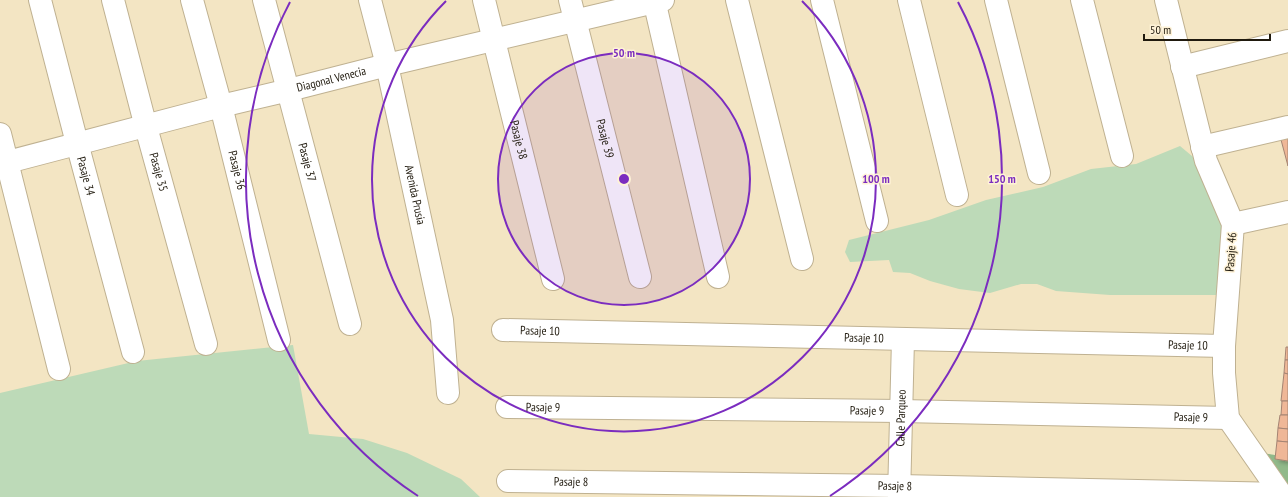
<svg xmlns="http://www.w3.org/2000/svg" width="1288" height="497" font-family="'PT Sans Narrow',sans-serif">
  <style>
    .green { fill: #bddab8 }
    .forest { fill: #91b98a }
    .building { fill: #efb797; stroke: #a48473; filter: url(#shadow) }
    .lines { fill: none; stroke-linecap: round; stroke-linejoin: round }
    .minor-casing { stroke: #bfb191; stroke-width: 24 }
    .minor { stroke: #fff; stroke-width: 22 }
    .ring { fill: none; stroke: #7b2cbf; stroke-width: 2 }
    .labels { text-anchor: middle; stroke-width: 3; stroke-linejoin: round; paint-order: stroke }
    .street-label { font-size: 12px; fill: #201a0e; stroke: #fef2d7 }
    .centre { fill: #7b2cbf; stroke: #fef2d7; stroke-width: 2 }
    .ring-label { font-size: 12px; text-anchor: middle; font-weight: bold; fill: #7b2cbf; stroke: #fef2d7; stroke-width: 3; stroke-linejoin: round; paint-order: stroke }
  </style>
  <defs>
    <filter id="shadow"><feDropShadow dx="4.5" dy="2.5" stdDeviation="2" flood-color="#0004"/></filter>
  </defs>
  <rect width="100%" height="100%" fill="#f3e5c3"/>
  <!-- green -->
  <g class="green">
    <polygon points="1180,146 1198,161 1224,211 1217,295 1110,295 1056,291 1037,284 1021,284 990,293 959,289 930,281 910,273 893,272 889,260 850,262 845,252 849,240 929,220 986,200 1043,187 1091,169 1136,164"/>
    <polygon points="293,345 309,434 363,439 407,453 461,479 480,497 0,497 0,393 137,361"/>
  </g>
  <!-- forest -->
  <polygon class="forest" points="1255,452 1275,455 1275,459 1288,461 1288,497"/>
  <!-- building -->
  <g class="building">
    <polygon points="1288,134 1288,166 1280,136"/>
    <polygon points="1286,347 1288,347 1288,360 1285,360"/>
    <polygon points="1285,360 1288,360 1288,374 1284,373"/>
    <polygon points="1284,373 1288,374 1288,401 1281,401"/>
    <polygon points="1282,401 1288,401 1288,415 1281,415"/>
    <polygon points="1280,415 1288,415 1288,429 1278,428"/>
    <polygon points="1278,428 1288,429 1288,442 1277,441"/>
    <polygon points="1277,441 1288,442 1288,461 1275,459"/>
  </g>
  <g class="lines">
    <!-- minor casing -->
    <g class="minor-casing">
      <g id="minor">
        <path id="s1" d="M40 0 77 143 133 352"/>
        <path id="s2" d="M113 0 146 127 206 344"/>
        <path id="s3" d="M192 0 221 106 279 340"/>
        <path id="s4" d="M264 0 350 324"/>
        <path id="s5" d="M370 0 387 65 442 320 448 393"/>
        <path id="s6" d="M484 0 553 279"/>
        <path id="s7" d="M570 0 640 277"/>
        <polyline points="654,0 718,277"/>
        <polyline points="737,0 802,259"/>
        <polyline points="822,0 877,221"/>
        <polyline points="909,0 957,195"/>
        <polyline points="996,0 1039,173"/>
        <polyline points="1082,0 1122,156"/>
        <polyline points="1166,0 1206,161 1233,224 1224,346 1224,373 1228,418 1283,497"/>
        <polyline points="1182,67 1288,41"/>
        <polyline points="0,134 59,369"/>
        <polyline points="1202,147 1288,127"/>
        <path id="s8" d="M0 164 221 106 289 90 387 65 663 0"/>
        <polyline points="1233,224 1288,212"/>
        <path id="s9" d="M503 330 1224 346"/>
        <path id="s10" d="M507 407 901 411 1228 418"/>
        <path id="s11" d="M508 481 899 486 1281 494"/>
        <path id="s12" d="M899 497 903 339"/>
      </g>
    </g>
    <!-- minor -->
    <use href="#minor" class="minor"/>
  </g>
  <!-- distance rings -->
  <circle cx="624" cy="179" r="126" fill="#7b2cbf" fill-opacity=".12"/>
  <g class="ring">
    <circle cx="624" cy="179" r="126"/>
    <path d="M802 1A252 252 0 1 1 446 1"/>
    <path d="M418 496A378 378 0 0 1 290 2M958 2A378 378 0 0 1 830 496"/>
  </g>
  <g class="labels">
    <!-- street labels -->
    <g class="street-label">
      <text dy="4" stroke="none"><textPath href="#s8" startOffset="342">Diagonal Venecia</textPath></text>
      <text dy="4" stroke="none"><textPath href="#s7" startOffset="143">Pasaje 39</textPath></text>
      <text dy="4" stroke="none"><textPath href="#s6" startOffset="144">Pasaje 38</textPath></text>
      <text dy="4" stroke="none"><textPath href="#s4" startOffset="168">Pasaje 37</textPath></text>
      <text dy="4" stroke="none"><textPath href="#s3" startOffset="176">Pasaje 36</textPath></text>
      <text dy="4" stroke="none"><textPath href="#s2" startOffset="178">Pasaje 35</textPath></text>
      <text dy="4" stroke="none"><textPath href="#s1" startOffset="182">Pasaje 34</textPath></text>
      <text dy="4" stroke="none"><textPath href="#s5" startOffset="200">Avenida Prusia</textPath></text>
      <text transform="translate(1231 252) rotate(-86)" y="4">Pasaje 46</text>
      <text dy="4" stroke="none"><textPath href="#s9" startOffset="37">Pasaje 10</textPath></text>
      <text dy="4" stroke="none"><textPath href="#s9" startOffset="361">Pasaje 10</textPath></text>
      <text dy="4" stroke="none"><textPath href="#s9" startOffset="685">Pasaje 10</textPath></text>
      <text dy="4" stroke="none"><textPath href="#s10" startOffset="36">Pasaje 9</textPath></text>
      <text dy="4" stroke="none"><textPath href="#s10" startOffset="360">Pasaje 9</textPath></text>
      <text dy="4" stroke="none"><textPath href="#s10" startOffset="684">Pasaje 9</textPath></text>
      <text dy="4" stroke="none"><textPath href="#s12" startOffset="79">Calle Parqueo</textPath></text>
      <text dy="4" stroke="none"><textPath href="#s11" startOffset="63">Pasaje 8</textPath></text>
      <text dy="4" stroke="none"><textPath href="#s11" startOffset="387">Pasaje 8</textPath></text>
    </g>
  </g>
  <circle cx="624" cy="179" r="6" class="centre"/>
  <g class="ring-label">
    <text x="624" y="57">50 m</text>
    <text x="876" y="183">100 m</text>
    <text x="1002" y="183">150 m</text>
  </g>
  <!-- scale -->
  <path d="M1144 34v6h126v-6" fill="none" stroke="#201a0e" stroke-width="2"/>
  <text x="1150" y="34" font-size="12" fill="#201a0e" stroke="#fef2d7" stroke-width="3" paint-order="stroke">50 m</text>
</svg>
